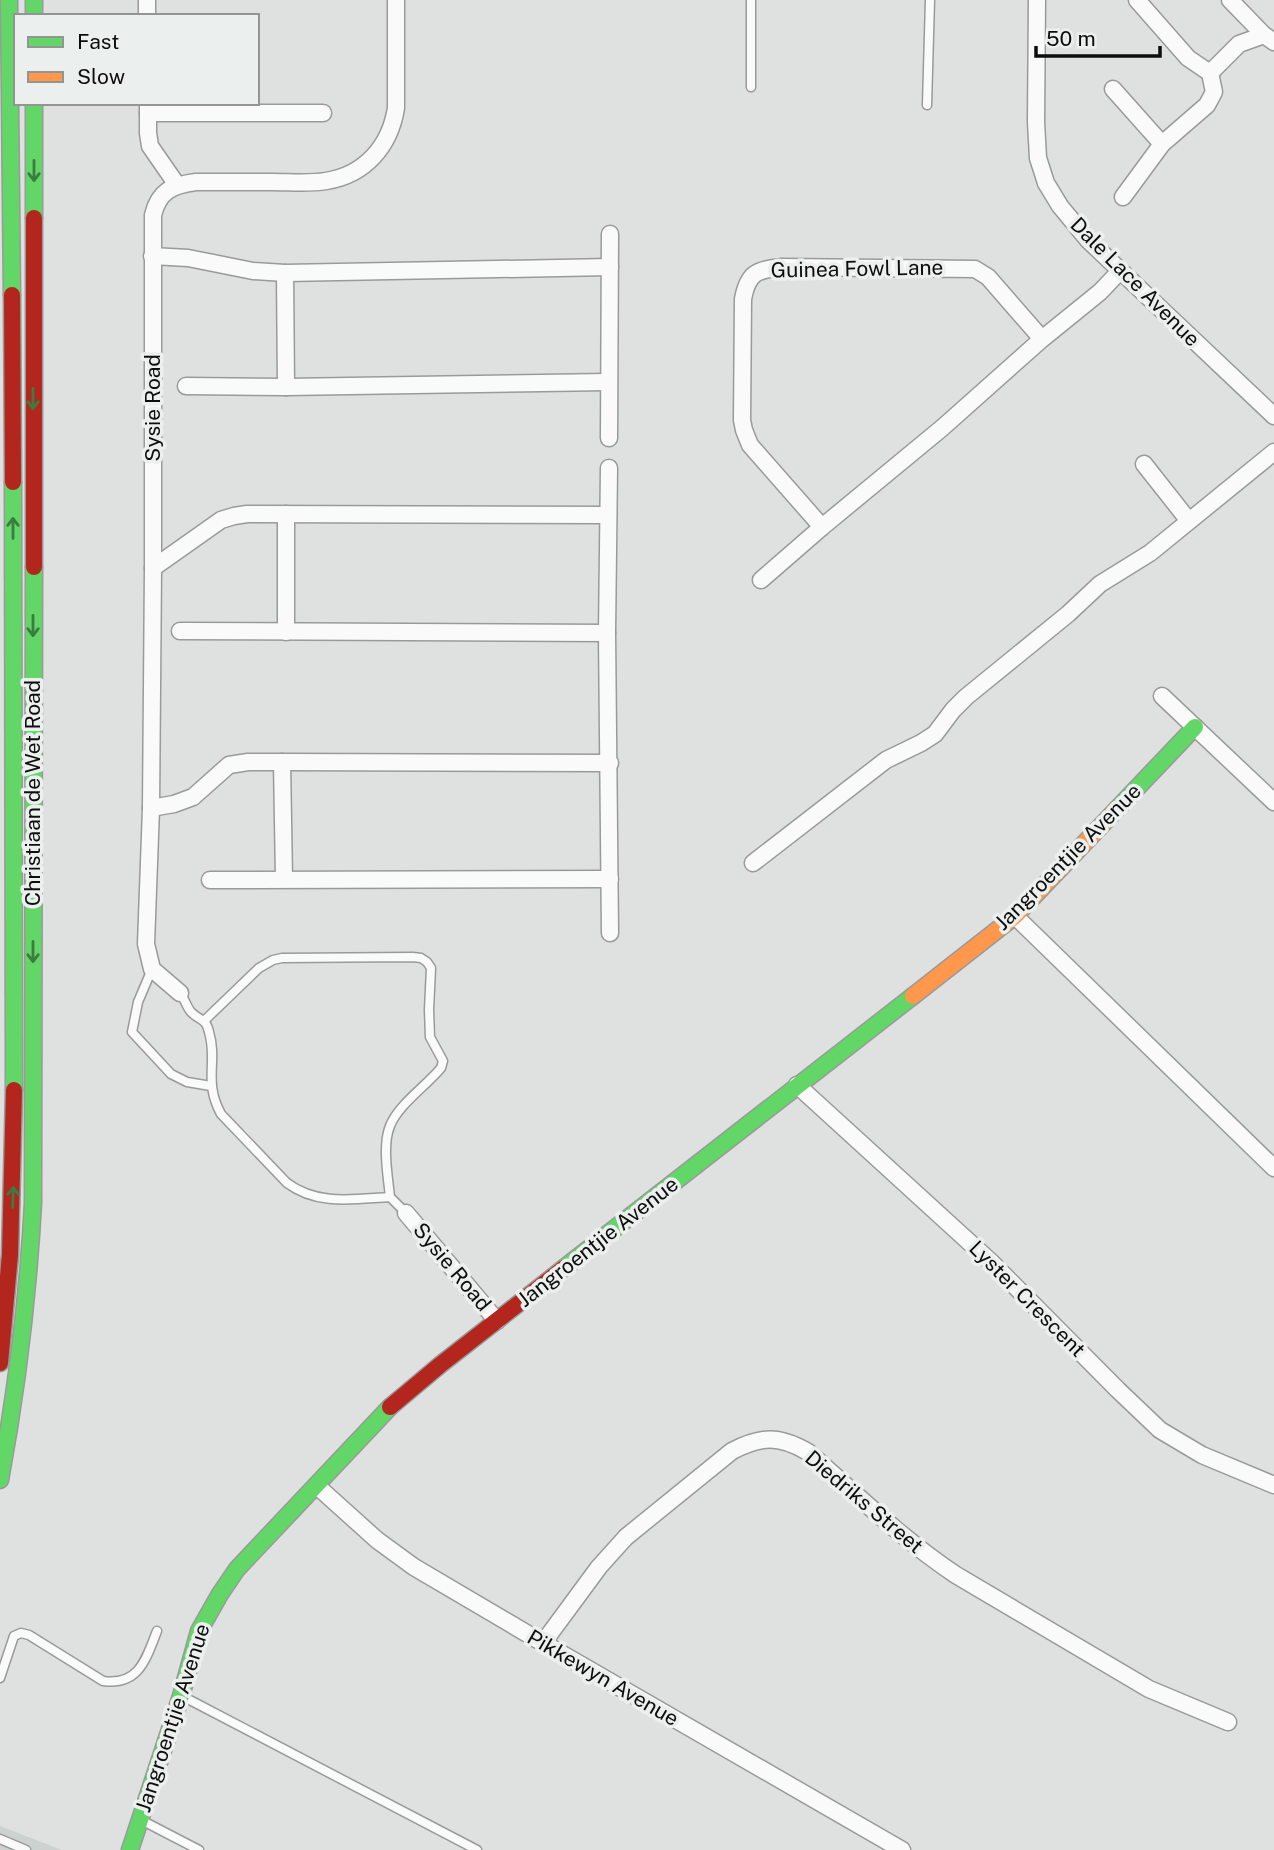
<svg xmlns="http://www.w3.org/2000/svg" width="1274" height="1850" font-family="'Public Sans',sans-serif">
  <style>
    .built { fill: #ccd2cf }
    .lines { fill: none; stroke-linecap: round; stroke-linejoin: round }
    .lane-casing { stroke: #999a99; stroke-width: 11 }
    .street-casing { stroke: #999a99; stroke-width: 19 }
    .fast-casing { stroke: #999a99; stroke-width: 19 }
    .slow-casing { stroke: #999a99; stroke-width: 19 }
    .jam-casing { stroke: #999a99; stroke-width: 19 }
    .lane { stroke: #fafafa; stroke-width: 8 }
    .street { stroke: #fafafa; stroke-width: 16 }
    .fast { stroke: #63d668; stroke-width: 16 }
    .slow { stroke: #ff974d; stroke-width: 16 }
    .jam { stroke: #b3261e; stroke-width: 16 }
    .oneway { stroke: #3c7c3f }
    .labels { text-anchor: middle; stroke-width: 7; stroke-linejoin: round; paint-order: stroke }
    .street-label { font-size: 21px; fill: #0c0d0c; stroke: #ebefed }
  </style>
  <rect width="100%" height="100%" fill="#dfe1e0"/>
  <!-- built -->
  <polygon class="built" points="0,1826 62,1850 0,1850"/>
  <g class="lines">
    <!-- lane casing -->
    <g class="lane-casing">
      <g id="lane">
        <polyline points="751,87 751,0"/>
        <polyline points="927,105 930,0"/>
        <polyline points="152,969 138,1002 132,1032 171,1074 187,1082 211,1086"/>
        <path d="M180 993C185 999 186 1006 191 1012 200 1021 206 1018 209 1032 218 1062 203 1081 221 1114L287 1183C318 1206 354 1199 390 1197"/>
        <path d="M205 1020 259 968 273 960 282 958 413 957 421 958 427 962 431 968 429 1010 430 1037 443 1061 441 1068C426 1086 398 1105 390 1126 382 1145 388 1177 390 1197L406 1213"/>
        <path d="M0 1678 14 1636 21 1633 29 1635 103 1681C139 1686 146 1659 157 1631"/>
        <polyline points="184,1697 477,1850"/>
        <polyline points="143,1821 199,1850"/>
        <polyline points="0,1839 26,1850"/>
      </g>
    </g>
    <!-- street casing -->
    <g class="street-casing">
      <g id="street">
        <polyline points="147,0 147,16"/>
        <polyline points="1037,0 1036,122 1038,158 1046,183 1060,206 1088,240 1274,416"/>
        <polyline points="1137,0 1188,58 1210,73 1239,44 1264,35"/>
        <polyline points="1230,0 1264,35 1274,42"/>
        <polyline points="1113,89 1162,144"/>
        <polyline points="148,105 148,133 150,146 177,185"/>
        <polyline points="148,113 323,113"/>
        <polyline points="1123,197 1162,144 1207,105 1214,92 1210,73"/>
        <polyline points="152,256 188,258 253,271 285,273 610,267"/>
        <polyline points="285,273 286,387"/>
        <path d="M1042 339 942 428 822 527 750 445 744 430 742 420 743 299C748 272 757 270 782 267L975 269 988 277 1042 339 1100 292 1120 271"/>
        <polyline points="186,386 286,387 608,382"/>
        <polyline points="609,438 610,234"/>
        <polyline points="1144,464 1189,521"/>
        <polyline points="609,468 607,633 610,933"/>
        <polyline points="286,514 286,632"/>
        <polyline points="153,568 221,520 234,516 247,514 608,515"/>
        <polyline points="761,580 822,527"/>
        <polyline points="180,631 607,633"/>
        <polyline points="1162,696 1274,802"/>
        <polyline points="282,762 610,763"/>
        <polyline points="151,808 174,804 193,797 229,765 248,762 282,762 284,879"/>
        <polyline points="753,863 886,760 921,743 935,734 953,710 966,697 1068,614 1100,584 1150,553 1274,452"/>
        <polyline points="210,880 610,879"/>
        <polyline points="1015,916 1274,1168"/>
        <path d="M180 993 152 969 146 944 151 808 153 568V215C159 191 172 185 196 182 221 182 247 182 272 182 290 182 309 184 326 181 365 175 390 146 396 108V0"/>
        <polyline points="797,1085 991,1262 1118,1390 1160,1430 1202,1455 1274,1485"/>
        <polyline points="406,1213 497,1321"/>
        <polyline points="317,1486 377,1540 414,1567 543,1643 902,1850"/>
        <path d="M543 1643 599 1567 626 1537 732 1451C761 1436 779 1435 808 1452 856 1494 902 1539 956 1575L1149 1689 1228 1722"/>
      </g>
    </g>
    <!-- fast casing -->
    <g class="fast-casing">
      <g id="fast">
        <polyline points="9,0 12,295"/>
        <polyline points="34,0 34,16"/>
        <polyline points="34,103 34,218"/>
        <polyline points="13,482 14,1090"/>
        <polyline points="1117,809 1195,727"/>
        <polyline points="564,1268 913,996"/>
        <path d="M0 1480C17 1388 28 1296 33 1203L34 567"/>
        <polyline points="130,1850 181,1696 199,1631 220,1594 237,1569 390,1407"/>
      </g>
    </g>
    <!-- slow casing -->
    <g class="slow-casing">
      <polyline id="slow" points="913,996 1015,916 1117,809"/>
    </g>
    <!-- jam casing -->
    <g class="jam-casing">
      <g id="jam">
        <polyline points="34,218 34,567"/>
        <polyline points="12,295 13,482"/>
        <polyline points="0,1363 10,1255 14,1090"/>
        <polyline points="390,1407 440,1365 564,1268"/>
      </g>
    </g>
    <!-- lane -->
    <use href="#lane" class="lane"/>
    <!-- street -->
    <use href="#street" class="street"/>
    <!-- fast -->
    <use href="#fast" class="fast"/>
    <!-- slow -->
    <use href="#slow" class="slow"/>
    <!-- jam -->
    <use href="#jam" class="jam"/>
  </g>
  <!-- one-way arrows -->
  <defs><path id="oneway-shaft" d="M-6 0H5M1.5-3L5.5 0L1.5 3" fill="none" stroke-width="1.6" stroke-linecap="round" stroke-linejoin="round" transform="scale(1.75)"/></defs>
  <g class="oneway">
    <use href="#oneway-shaft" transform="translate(34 171) rotate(90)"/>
    <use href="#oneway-shaft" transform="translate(33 399) rotate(90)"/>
    <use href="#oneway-shaft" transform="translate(13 528) rotate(-90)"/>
    <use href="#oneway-shaft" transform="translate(33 626) rotate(90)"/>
    <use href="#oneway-shaft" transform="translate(33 952) rotate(90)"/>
    <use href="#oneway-shaft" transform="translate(13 1197) rotate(-88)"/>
  </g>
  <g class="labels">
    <!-- street labels -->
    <g class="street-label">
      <text transform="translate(857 269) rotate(-1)" y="7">Guinea Fowl Lane</text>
      <text transform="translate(1135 282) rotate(45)" y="7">Dale Lace Avenue</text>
      <text transform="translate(153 408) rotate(-90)" y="7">Sysie Road</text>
      <text transform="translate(33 793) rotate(-90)" y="7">Christiaan de Wet Road</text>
      <text transform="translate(1068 857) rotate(-45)" y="7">Jangroentjie Avenue</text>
      <text transform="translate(598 1242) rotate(-38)" y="7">Jangroentjie Avenue</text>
      <text transform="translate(452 1267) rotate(50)" y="7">Sysie Road</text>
      <text transform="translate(1027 1299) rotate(45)" y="7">Lyster Crescent</text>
      <text transform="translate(864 1502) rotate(40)" y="7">Diedriks Street</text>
      <text transform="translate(603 1678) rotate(30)" y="7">Pikkewyn Avenue</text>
      <text transform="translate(173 1718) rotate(-72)" y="7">Jangroentjie Avenue</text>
    </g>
  </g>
  <!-- legend -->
  <rect x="14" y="14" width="245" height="91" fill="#ebefed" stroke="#929593" stroke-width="2"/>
  <rect x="28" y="37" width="35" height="10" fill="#63d668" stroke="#929593" stroke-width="2"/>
  <text x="77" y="49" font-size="21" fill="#0c0d0c">Fast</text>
  <rect x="28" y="72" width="35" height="10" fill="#ff974d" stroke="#929593" stroke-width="2"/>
  <text x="77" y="84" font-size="21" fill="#0c0d0c">Slow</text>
  <!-- scale -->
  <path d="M1036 46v10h124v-10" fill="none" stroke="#0c0d0c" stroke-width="3.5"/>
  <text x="1046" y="46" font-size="21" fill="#0c0d0c" stroke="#ebefed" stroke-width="5" paint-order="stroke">50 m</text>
</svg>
